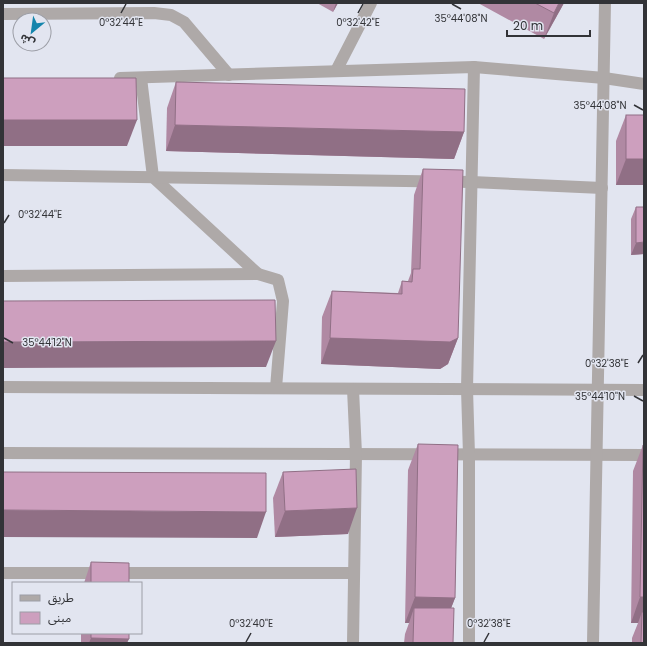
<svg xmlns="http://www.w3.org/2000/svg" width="647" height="646" font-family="Poppins,'Noto Sans Arabic',sans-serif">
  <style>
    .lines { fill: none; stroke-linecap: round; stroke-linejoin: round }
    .minor { stroke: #aea9a8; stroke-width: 12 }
    .wall { fill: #b089a3 }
    .shaded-wall { fill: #906f85 }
    .building { fill: #cd9fbe; stroke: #906f85 }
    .ticks { fill: none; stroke: #323337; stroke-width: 1.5 }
    .ticks-label { font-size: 10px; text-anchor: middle; fill: #323337; stroke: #e2e5f0; stroke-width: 3; stroke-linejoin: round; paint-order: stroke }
  </style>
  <rect width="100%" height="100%" fill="#e2e5f0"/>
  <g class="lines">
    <!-- minor -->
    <g class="minor">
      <polyline points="3,14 154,13 171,15 184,22 229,75"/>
      <polyline points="336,71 371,3"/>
      <polyline points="120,78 474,67 604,78 644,84"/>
      <polyline points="141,78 153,177 258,274"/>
      <polyline points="3,175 472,182 602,188"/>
      <polyline points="3,276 258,274 278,280 283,301 276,388"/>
      <polyline points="3,387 644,390"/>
      <polyline points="3,453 644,455"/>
      <polyline points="3,573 354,573"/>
      <polyline points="353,643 356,454 353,389"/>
      <polyline points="469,643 469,455 467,389 474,67"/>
      <polyline points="593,643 605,3"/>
    </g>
  </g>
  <!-- wall -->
  <g class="wall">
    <polygon points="317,3 338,3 333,12"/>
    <polygon points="478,3 564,3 544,39"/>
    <polygon points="176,82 464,132 454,159 166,151 167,108"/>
    <polygon points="626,115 644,115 644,185 616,185 616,141"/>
    <polygon points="423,169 458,338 448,364 440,369 321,364 322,317 332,291 398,293 402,281 408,281 411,273 414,195"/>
    <polygon points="636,207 644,254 631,255 631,219"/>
    <polygon points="418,444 455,598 451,608 453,643 404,643 405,634 409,623 405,623 408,470"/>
    <polygon points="643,445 644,643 632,643 632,638 638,623 631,623 633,471"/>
    <polygon points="283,472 348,534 275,537 273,498"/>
    <polygon points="91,562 129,583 84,583"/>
    <polygon points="81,633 129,633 127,643 81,643"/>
  </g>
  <!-- shaded-wall -->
  <g class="shaded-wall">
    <polygon points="336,3 338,3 333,12"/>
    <polygon points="559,3 564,3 544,39 554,13"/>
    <polygon points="3,120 137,120 127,146 3,146"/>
    <polygon points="175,125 464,132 454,159 166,151"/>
    <polygon points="626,159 644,159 644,185 616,185"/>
    <polygon points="644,242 644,254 631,255 636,243"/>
    <polygon points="330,338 458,338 448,364 440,369 321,364"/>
    <polygon points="276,341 266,367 3,368 3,342"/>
    <polygon points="357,508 348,534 275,537 285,511"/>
    <polygon points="3,510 266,512 257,538 3,537"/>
    <polygon points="415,597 455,598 445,624 414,608 409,623 405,623"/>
    <polygon points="640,597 644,597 644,623 642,612 638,623 631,623"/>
    <polygon points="91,638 129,639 127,643 89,643"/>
  </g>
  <!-- building -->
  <g class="building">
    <polygon points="535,3 559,3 554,13"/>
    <polygon points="3,78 136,78 137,120 3,120"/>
    <polygon points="176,82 465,89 464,132 175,125"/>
    <rect x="626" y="115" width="18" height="44"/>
    <polygon points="423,169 463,170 458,338 450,342 330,338 332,291 402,294 402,281 412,282 413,269 420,269"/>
    <polygon points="636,207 644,207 644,242 636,243"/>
    <polygon points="275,300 276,341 3,342 3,301"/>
    <polygon points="418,444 458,445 455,598 415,597"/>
    <polygon points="643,445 644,445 644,597 640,597"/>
    <polygon points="356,469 357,508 285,511 283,472"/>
    <polygon points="3,472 266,473 266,512 3,510"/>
    <polygon points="91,562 129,563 129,583 91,583"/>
    <polygon points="414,608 454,608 453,643 413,643"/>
    <polygon points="642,612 644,612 644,643 641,643"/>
    <polygon points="91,633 129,633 129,639 91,638"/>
  </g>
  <!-- ticks -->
  <path class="ticks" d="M452 4 461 9M121 13 126 4M358 13 363 4M634 105 643 110M4 223 9 215M4 338 13 343M638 363 643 355M634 396 643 401M246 642 251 633M484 642 489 633"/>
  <g class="ticks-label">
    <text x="461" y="22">35°44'08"N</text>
    <text x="121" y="26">0°32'44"E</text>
    <text x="358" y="26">0°32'42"E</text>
    <text x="600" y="109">35°44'08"N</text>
    <text x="40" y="218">0°32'44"E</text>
    <text x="47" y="346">35°44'12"N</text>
    <text x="607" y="367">0°32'38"E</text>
    <text x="600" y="400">35°44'10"N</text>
    <text x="251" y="627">0°32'40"E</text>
    <text x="489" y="627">0°32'38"E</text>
  </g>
  <!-- border -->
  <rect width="647" height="646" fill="none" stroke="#323337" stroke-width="8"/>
  <!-- legend -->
  <rect x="12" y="582" width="130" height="52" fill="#e2e5f0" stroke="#9c9ea6"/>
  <rect x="20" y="595" width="20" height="6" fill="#aea9a8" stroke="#9c9ea6"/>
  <text x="48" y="602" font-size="12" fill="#323337">طريق</text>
  <rect x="20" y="612" width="20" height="12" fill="#cd9fbe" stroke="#9c9ea6"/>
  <text x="48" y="622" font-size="12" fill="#323337">مبنى</text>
  <!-- north arrow -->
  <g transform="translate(32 32) rotate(209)"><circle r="19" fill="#e2e5f0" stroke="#9c9ea6"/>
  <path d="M0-3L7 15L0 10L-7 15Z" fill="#1485ac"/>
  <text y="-6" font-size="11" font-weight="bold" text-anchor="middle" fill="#323337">ش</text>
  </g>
  <!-- scale -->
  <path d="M507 30v6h83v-6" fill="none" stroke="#323337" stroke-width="2"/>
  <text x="513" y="30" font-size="12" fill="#323337" stroke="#e2e5f0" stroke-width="3" paint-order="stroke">20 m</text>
</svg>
